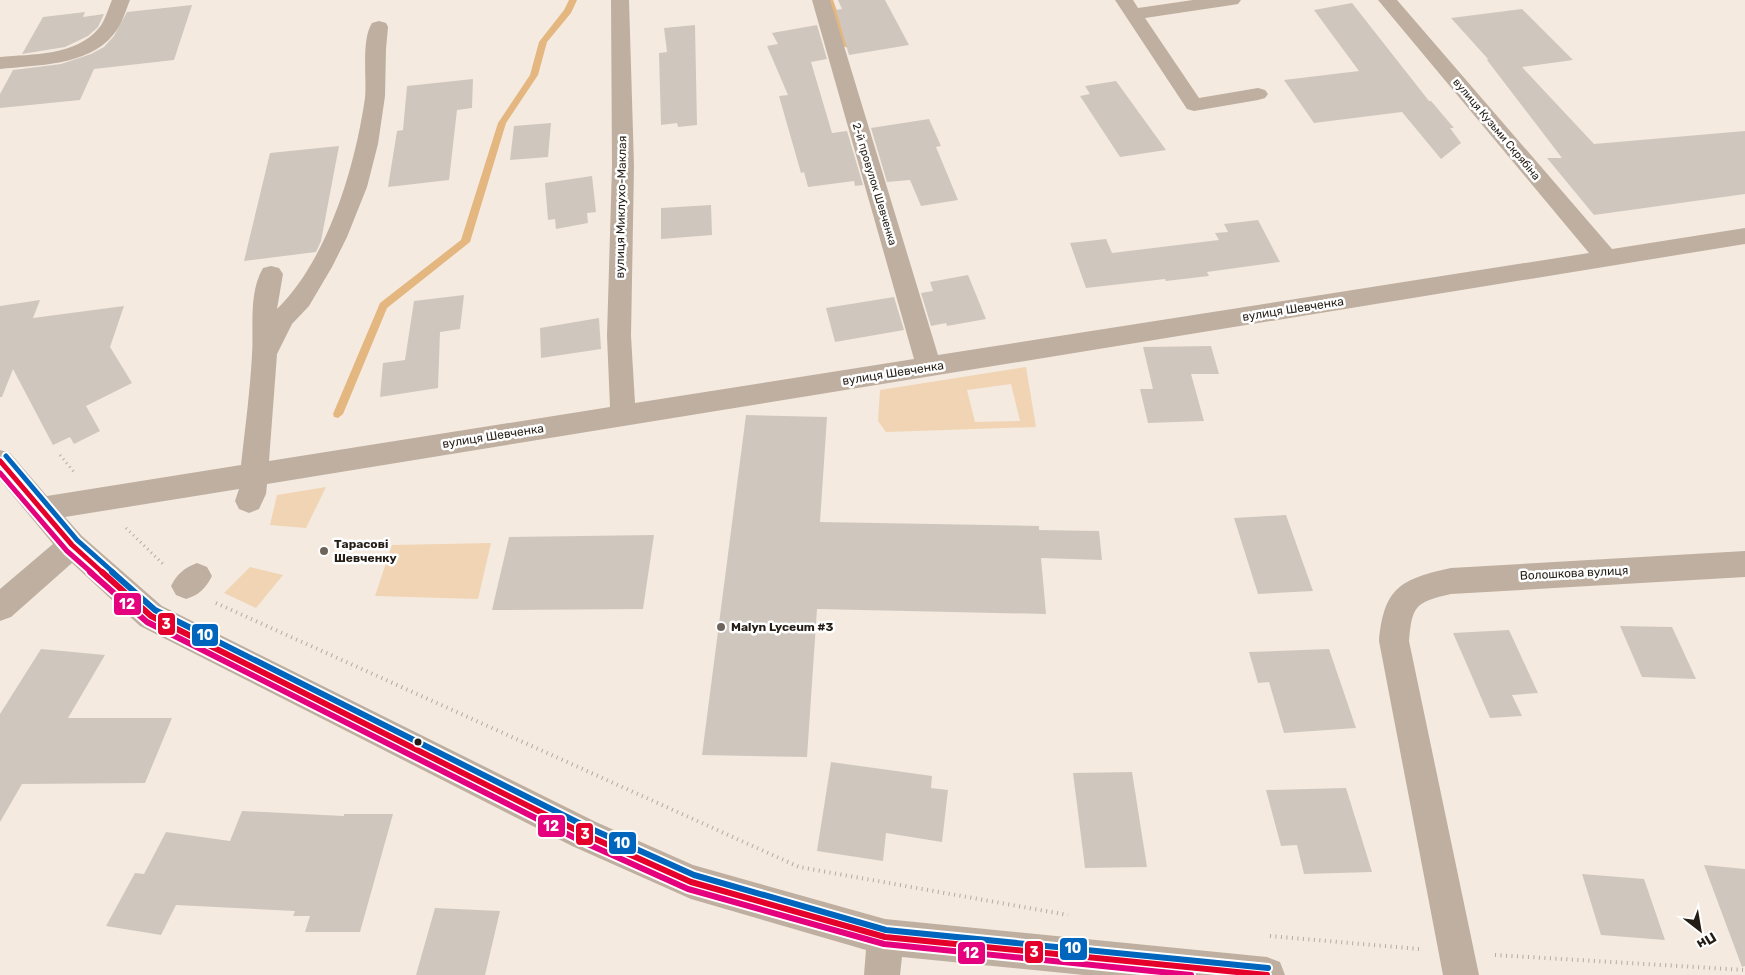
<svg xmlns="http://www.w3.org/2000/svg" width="1745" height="975" font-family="Rubik,sans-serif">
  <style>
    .green { fill: #f0d4b4; fill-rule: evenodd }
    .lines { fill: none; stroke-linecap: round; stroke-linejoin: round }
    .stream { fill: #e4b680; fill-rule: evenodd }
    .building { fill: #cfc7be }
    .path-far1 { stroke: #b5aa9e; stroke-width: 3; stroke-dasharray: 1 4; stroke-linecap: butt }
    .path { stroke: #b5aa9e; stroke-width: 4; stroke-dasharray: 1 4.5; stroke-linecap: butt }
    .minor { fill: #beafa1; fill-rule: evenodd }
    .bus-1-far1-casing { stroke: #fff; stroke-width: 9 }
    .bus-1-casing { stroke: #fff; stroke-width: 10 }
    .bus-2-far1-casing { stroke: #fff; stroke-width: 9 }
    .bus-2-casing { stroke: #fff; stroke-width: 10 }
    .bus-3-far1-casing { stroke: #fff; stroke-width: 9 }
    .bus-3-casing { stroke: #fff; stroke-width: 10 }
    .bus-1-far1 { stroke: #e4002b; stroke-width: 5 }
    .bus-1 { stroke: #e4002b; stroke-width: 6 }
    .bus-2-far1 { stroke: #e5007d; stroke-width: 5 }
    .bus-2 { stroke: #e5007d; stroke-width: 6 }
    .bus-3-far1 { stroke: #0065bd; stroke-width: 5 }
    .bus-3 { stroke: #0065bd; stroke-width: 6 }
    .poi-dot { fill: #6d655c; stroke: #fff; stroke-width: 2 }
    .bus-dot { fill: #241d15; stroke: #fff; stroke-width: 2 }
    .labels { text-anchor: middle; stroke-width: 5; stroke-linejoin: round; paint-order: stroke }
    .far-street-label { font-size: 11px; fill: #241d15; stroke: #fff }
    .street-label { font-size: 12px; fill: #241d15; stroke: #fff }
    .poi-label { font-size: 12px; font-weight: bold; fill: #241d15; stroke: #fff; text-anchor: start }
    .line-badge { stroke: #fff; stroke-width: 2 }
    .badge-label { font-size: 14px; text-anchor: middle; font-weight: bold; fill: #fff }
  </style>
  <rect width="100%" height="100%" fill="#f5eadf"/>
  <!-- green -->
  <g class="green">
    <path d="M1026 367 1036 427 886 432 878 421 880 390ZM1011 384 1020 421 975 422 967 390Z"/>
    <polygon points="326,487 306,528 270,525 277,495"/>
    <polygon points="491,543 478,599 375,596 392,545"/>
    <polygon points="250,567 283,575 256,608 224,593"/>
  </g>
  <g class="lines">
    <!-- stream -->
    <g class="stream">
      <polygon points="569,0 577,0 571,13 547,42 538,75 506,123 470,242 387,308 343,414 338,418 334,417 333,414 380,303 461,240 498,123 530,75 539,42 564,10"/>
      <polygon points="825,0 833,0 850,46 849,48 842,46"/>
    </g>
  </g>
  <!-- building -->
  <g class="building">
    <polygon points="838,0 885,0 909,45 849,55 836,10 842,9"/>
    <polygon points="1352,3 1429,101 1431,101 1454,128 1450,128 1461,143 1441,159 1402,112 1314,123 1284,80 1359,71 1314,10"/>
    <polygon points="192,5 174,60 94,69 80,100 0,108 0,94 13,70 61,64 91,54 104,47 114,36 127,12"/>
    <polygon points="1522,9 1573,60 1522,67 1594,144 1745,131 1745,194 1594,215 1547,158 1562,158 1487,60 1488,59 1451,18"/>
    <polygon points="85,12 83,17 104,14 98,27 88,36 65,47 22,54 43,17"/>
    <polygon points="695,25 697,125 678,127 677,123 661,125 659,53 667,52 664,28"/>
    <polygon points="817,25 827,59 811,62 832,133 847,131 863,185 855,186 854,181 808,187 804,172 801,173 779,96 788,95 767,46 778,44 772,33"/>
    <polygon points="473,79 472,108 457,110 449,180 388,187 397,131 403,130 407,86"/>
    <polygon points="1116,81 1166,150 1120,157 1080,96 1090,94 1085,86"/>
    <polygon points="929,119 941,146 936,147 958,200 921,206 910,180 887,182 871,128"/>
    <polygon points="551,123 548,157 510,160 514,126"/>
    <polygon points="339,146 321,241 316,252 244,261 270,153"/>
    <polygon points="592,176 596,212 587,213 588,223 556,229 555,219 548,220 545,183"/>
    <polygon points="711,205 712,235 661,239 661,208"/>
    <polygon points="1258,220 1280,262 1207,272 1209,276 1166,281 1165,279 1086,288 1070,243 1106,239 1112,253 1219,240 1215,233 1228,232 1224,224"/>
    <polygon points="968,275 986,319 947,326 946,323 931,326 921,293 933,291 930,282"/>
    <polygon points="464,295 460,329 440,332 438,388 380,397 383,363 405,360 414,301"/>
    <polygon points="894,297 904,330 835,342 826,308"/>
    <polygon points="40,300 33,318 124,306 110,347 132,383 86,406 100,431 74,444 70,437 53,445 13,369 2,397 0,397 0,306"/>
    <polygon points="599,318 601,349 541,358 540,328"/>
    <polygon points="1211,346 1219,374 1191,374 1204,421 1148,423 1140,389 1153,389 1143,347"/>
    <polygon points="746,415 827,417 820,522 1039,526 1039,530 1099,531 1102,560 1041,558 1046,614 817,609 807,757 702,755"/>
    <polygon points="1286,515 1313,591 1258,594 1234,518"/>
    <polygon points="654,535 643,609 492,610 509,537"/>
    <polygon points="1620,626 1672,627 1696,679 1642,677"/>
    <polygon points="1509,630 1538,693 1512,695 1522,716 1490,718 1453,633"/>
    <polygon points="41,649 105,655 68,718 172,718 145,783 22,784 0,822 0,714"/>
    <polygon points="1329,649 1356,728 1284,733 1269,682 1258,683 1249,652"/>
    <polygon points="831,762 932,776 931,788 948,790 942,842 886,833 883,861 817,851"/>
    <polygon points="1132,772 1147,867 1085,868 1073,773"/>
    <polygon points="1346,788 1372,872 1304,874 1297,845 1281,846 1266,790"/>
    <polygon points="242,811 344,816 344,814 393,814 360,932 305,932 310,916 293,916 295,911 176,905 161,935 106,926 135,873 144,874 166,832 230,841"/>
    <polygon points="1704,865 1745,869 1745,966 1742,967"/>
    <polygon points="1582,874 1644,879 1665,940 1601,935"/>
    <polygon points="435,908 500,911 485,975 416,975"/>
  </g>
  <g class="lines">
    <!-- path-far1 -->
    <g class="path-far1">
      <polyline points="60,455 74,472"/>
      <polyline points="126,528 163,564"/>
    </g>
    <!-- path -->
    <g class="path">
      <polyline points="216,603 799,867 1068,915"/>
      <polyline points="1270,936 1419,949"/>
      <polyline points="1495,955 1745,970"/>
    </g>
    <!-- minor -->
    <g class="minor">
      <path d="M112 0H130C125 12 122 25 113 35 88 66 36 65 0 69V57C32 54 76 56 99 28 105 21 108 9 112 0Z"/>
      <path d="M611 0H629L634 166 631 336 635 403 914 359 812 0H830L938 355 1589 253 1378 0H1397L1612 249 1745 228V244L267 484 266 494 259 509 249 513 239 509 235 501 239 489 65 517 82 536 162 606 596 822 693 865 885 919 1267 957 1280 962 1285 975H1084L902 957 900 975H864L866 950 691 899 572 846 140 626 72 563 11 617 0 621V589L53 544 0 480V450L10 453 47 496 241 465C245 429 250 392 252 355 254 327 248 294 263 268L271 266 279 268 283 274 277 309C328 259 355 167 365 98 367 78 361 40 372 23L379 21 386 23 388 27 386 49 385 96 378 144 367 187 347 237 332 267 309 306 292 324 277 354 269 461 610 407 607 336 612 166Z"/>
      <polygon points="1115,0 1133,0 1138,8 1193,0 1241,0 1238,4 1232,5 1145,18 1199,98 1258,88 1265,90 1268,94 1265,98 1258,100 1194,111 1187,109"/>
      <path d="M1745 551V577L1451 594C1416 602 1412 605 1409 641L1479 975H1443L1379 641C1384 587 1401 579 1451 568Z"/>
      <path d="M197 563 207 567 212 576C206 588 199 595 186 599L176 595 171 586C177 574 184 568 197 563Z"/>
    </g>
    <!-- bus-1-far1 casing -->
    <g class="bus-1-far1-casing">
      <polyline id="bus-1-far1" points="0,461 72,545 103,573"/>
    </g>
    <!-- bus-1 casing -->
    <g class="bus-1-casing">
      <polyline id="bus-1" points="102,572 151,616 584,834 691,882 885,937 1267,975"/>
    </g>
    <!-- bus-2-far1 casing -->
    <g class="bus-2-far1-casing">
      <polyline id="bus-2-far1" points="0,473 67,551 92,573"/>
    </g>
    <!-- bus-2 casing -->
    <g class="bus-2-casing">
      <polyline id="bus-2" points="90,572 147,622 581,841 688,889 884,944 1191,975"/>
    </g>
    <!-- bus-3-far1 casing -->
    <g class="bus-3-far1-casing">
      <polyline id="bus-3-far1" points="6,456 77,540 114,573"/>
    </g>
    <!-- bus-3 casing -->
    <g class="bus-3-casing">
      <polyline id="bus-3" points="112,572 155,610 587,827 694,875 886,930 1268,968"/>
    </g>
    <!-- bus-1-far1 -->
    <use href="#bus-1-far1" class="bus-1-far1"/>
    <!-- bus-1 -->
    <use href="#bus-1" class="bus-1"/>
    <!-- bus-2-far1 -->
    <use href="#bus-2-far1" class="bus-2-far1"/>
    <!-- bus-2 -->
    <use href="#bus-2" class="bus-2"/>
    <!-- bus-3-far1 -->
    <use href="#bus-3-far1" class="bus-3-far1"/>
    <!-- bus-3 -->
    <use href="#bus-3" class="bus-3"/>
  </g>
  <!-- markers -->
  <g class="poi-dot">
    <circle cx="324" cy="551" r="5"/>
    <circle cx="721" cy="627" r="5"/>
  </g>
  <circle class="bus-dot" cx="418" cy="742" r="4.5"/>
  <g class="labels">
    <!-- far-street labels -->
    <g class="far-street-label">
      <text transform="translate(1497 129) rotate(50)" y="4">вулиця Кузьми Скрябіна</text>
      <text transform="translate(875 184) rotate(73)" y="4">2-й провулок Шевченка</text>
    </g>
    <!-- street labels -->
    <g class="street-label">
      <text transform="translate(621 207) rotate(-89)" y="4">вулиця Миклухо-Маклая</text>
      <text transform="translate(1293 309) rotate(-9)" y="4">вулиця Шевченка</text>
      <text transform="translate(893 373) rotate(-9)" y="4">вулиця Шевченка</text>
      <text transform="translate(493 436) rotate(-9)" y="4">вулиця Шевченка</text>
      <text transform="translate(1574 573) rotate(-3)" y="4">Волошкова вулиця</text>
    </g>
    <!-- poi labels -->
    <g class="poi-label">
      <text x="334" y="548">Тарасові<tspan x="334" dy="14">Шевченку</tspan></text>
      <text x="731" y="631">Malyn Lyceum #3</text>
    </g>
  </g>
  <g class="line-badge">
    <rect x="113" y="592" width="29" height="24" rx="5" fill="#e5007d"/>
    <rect x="157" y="612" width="19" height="24" rx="5" fill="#e4002b"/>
    <rect x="191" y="623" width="28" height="24" rx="5" fill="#0065bd"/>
    <rect x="537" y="814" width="29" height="24" rx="5" fill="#e5007d"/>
    <rect x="575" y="822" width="19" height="24" rx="5" fill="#e4002b"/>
    <rect x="608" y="831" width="29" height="24" rx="5" fill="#0065bd"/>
    <rect x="1059" y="937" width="29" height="24" rx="5" fill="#0065bd"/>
    <rect x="1024" y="940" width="20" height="24" rx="5" fill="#e4002b"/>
    <rect x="957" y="941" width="29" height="24" rx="5" fill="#e5007d"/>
  </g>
  <g class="badge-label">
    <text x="127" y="609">12</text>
    <text x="166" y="629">3</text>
    <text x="205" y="640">10</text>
    <text x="551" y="831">12</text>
    <text x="585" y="839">3</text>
    <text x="622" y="848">10</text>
    <text x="1073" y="953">10</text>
    <text x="1034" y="957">3</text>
    <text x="971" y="958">12</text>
  </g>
  <!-- north arrow -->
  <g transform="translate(1700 930) rotate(149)" stroke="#ffffff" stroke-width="4" paint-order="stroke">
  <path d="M0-4L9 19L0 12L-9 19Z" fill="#241d15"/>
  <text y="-8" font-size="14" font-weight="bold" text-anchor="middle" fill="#241d15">Пн</text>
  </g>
</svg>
